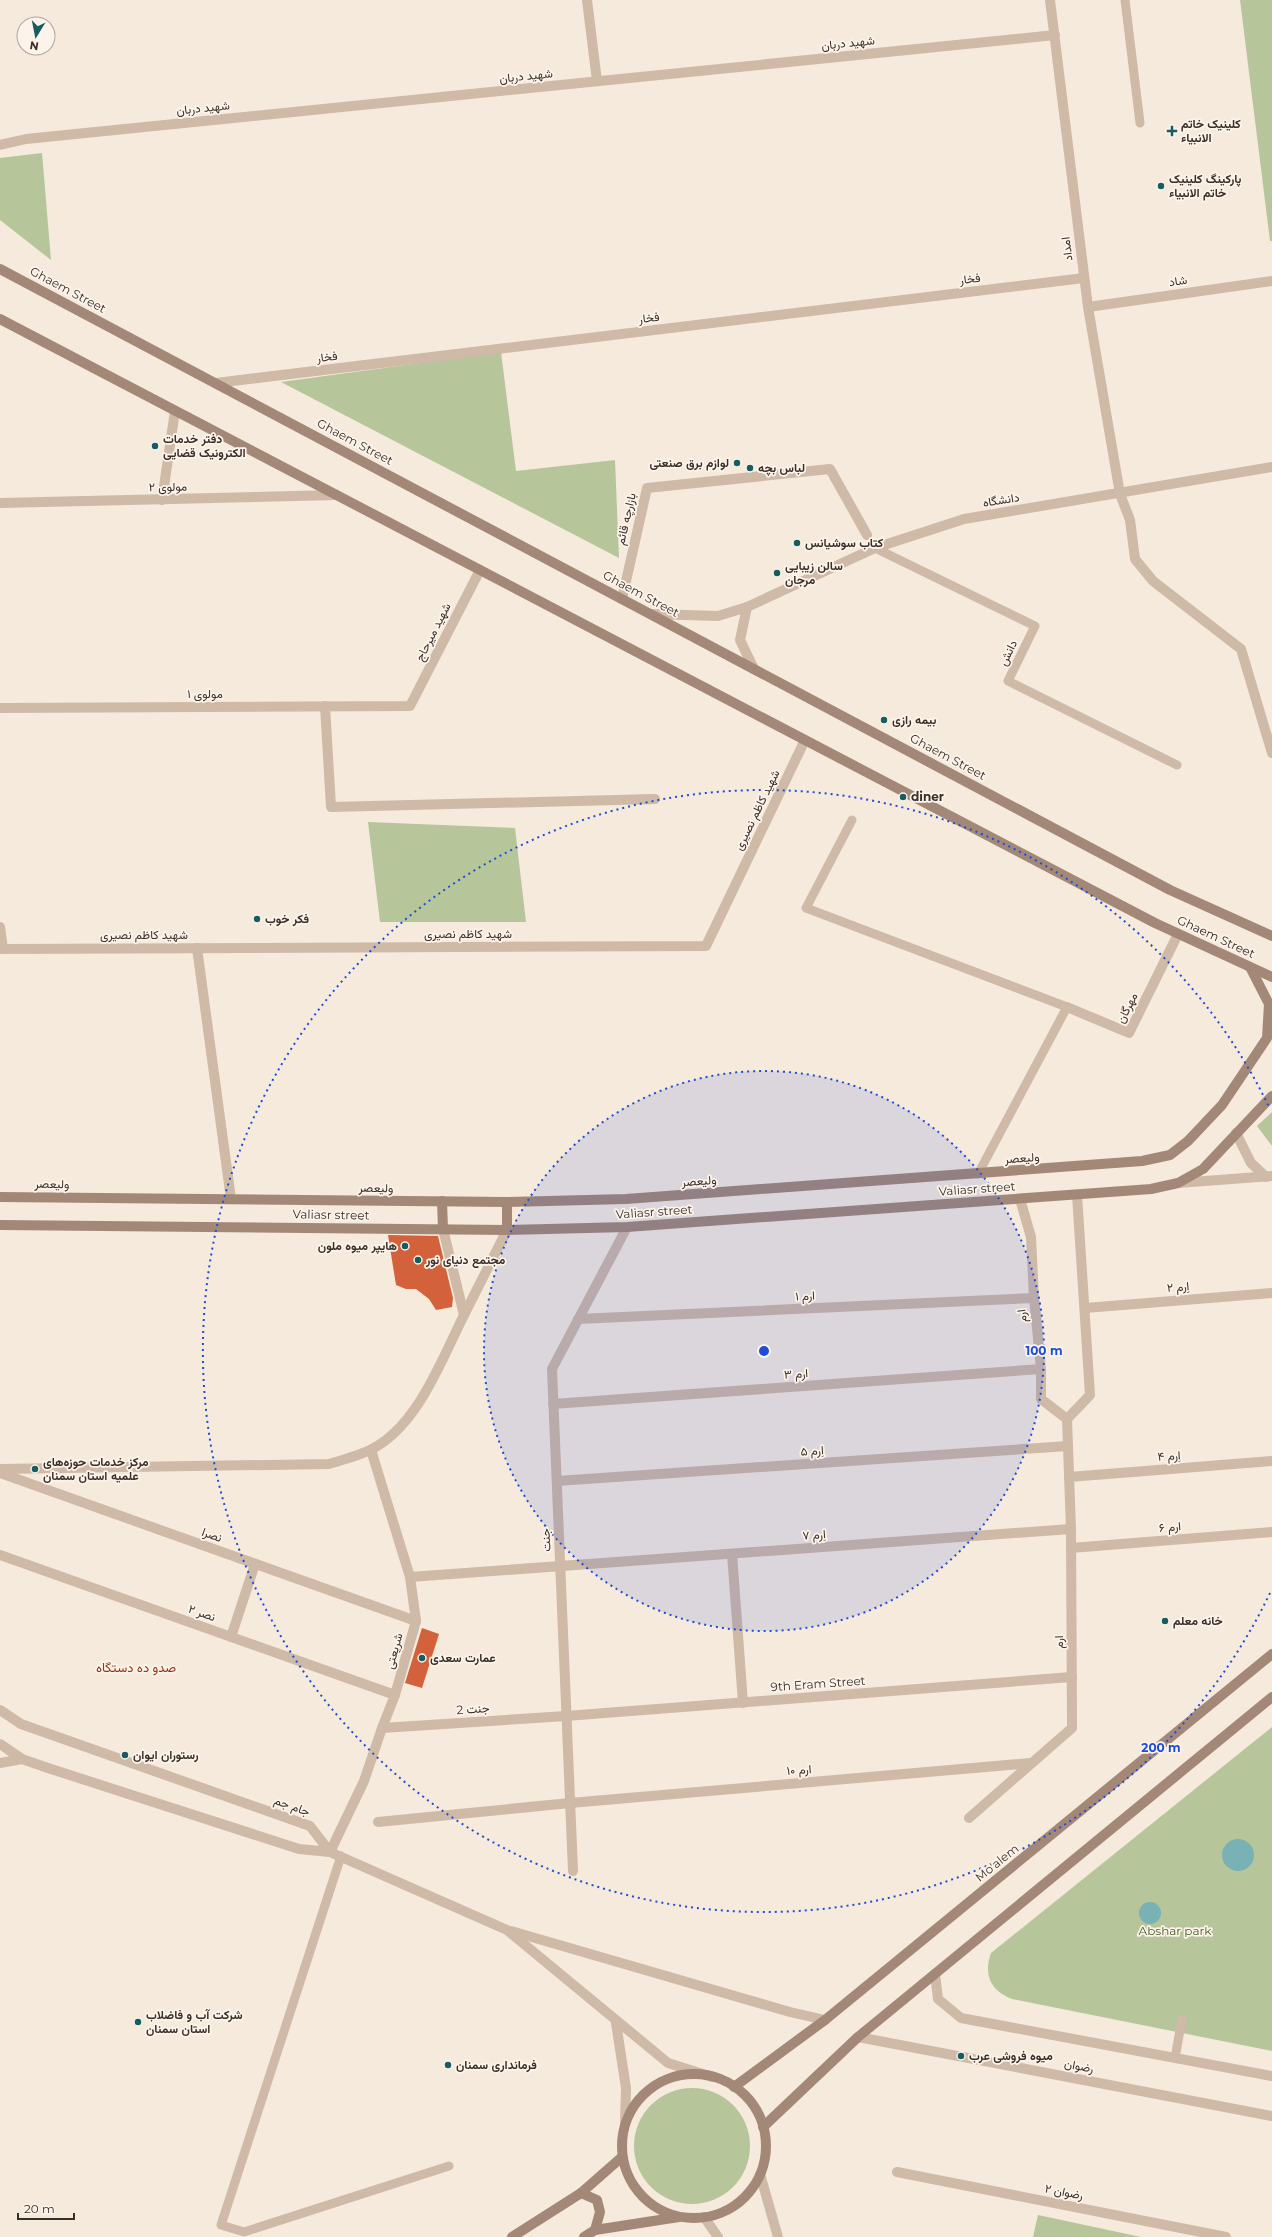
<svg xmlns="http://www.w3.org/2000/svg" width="1272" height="2237" font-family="Montserrat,Vazirmatn,sans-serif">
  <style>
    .green { fill: #b7c69a }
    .water { fill: #78b2b5 }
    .building { fill: #d3623c }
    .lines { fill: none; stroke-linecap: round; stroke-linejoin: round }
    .service { stroke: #cfb9a7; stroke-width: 9 }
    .minor { stroke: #cfb9a7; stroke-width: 10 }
    .tertiary { stroke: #cfb9a7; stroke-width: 10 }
    .secondary { stroke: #a38878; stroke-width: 10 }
    .ring { fill: none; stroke: #1d4ed8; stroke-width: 2; stroke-dasharray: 2 4 }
    .poi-dot { fill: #185c61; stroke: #fcf4ea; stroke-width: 1.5 }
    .labels { text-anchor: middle; stroke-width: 3.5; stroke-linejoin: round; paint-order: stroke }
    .street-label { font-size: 12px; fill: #3a2e28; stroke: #fcf4ea }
    .poi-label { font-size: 12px; font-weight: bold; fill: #3a2e28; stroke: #fcf4ea; text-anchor: start }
    .park-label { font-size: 12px; fill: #495c29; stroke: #fcf4ea }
    .neighbourhood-label { font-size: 13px; fill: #933618; stroke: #fcf4ea }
    .centre { fill: #1d4ed8; stroke: #fcf4ea; stroke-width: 2 }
    .ring-label { font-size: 12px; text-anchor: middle; font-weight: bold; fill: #1d4ed8; stroke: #fcf4ea; stroke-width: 3.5; stroke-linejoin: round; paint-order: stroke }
  </style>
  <rect width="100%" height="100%" fill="#f5eadc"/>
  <!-- green -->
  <g class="green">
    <polygon points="1240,0 1272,0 1272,241 1270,241"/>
    <polygon points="42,153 51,260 0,220 0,158"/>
    <polygon points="501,352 516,471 615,460 619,558 281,382"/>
    <polygon points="368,822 515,828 526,922 380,922"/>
    <polygon points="1272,1112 1272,1146 1257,1126"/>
    <path d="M1272 1727V2051L1012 1999C991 1991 983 1975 991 1953Z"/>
    <circle cx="692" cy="2146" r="58"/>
    <polygon points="1038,2215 1141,2237 1033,2237"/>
  </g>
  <!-- water -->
  <g class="water">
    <circle cx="1238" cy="1855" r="16"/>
    <circle cx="1150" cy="1913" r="11"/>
  </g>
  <!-- building -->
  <g class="building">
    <polygon points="388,1235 438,1236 453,1298 452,1307 436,1310 429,1299 416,1289 406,1289 396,1285"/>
    <polygon points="422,1628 439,1634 422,1688 405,1683"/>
  </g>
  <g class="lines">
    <!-- service -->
    <g class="service">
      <polyline points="1125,0 1140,123"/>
      <polyline points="875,548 1035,626 1008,681 1177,765"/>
      <polyline points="852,820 806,908 1067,1007 978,1174"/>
      <polyline points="341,1856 221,2225 244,2232 449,2166"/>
      <polyline points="1175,2058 1182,2019"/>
    </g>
    <!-- minor -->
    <g class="minor">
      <polyline points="587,0 597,81"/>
      <polyline points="1050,0 1088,307 1120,494 1130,520 1135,559 1153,581 1241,649 1272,753"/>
      <polyline points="0,145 26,139 1055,35"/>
      <polyline points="1088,307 1272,281"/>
      <polyline points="216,383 1084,278"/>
      <polyline points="162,500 175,411"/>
      <polyline points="0,503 336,495"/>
      <polyline points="622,599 647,488 830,469 867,535"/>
      <polyline points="747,607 875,548 964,519 1272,467"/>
      <polyline points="651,614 718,616 747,607 740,640 754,669"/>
      <polyline points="325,706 331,807 655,799"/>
      <polyline points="0,708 410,706 480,570"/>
      <polyline points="0,927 3,949"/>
      <polyline points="197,948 231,1199"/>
      <polyline points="0,949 706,946 805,740"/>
      <polyline points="1067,1007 1129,1033 1178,934"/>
      <polyline points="1236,1133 1251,1163 1266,1177"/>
      <polyline points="1178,1183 1272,1176"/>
      <polyline points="1020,1199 1031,1237 1034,1298 1041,1369 1041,1399 1067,1419 1090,1395 1077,1195"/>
      <polyline points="443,1229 464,1315 507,1230"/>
      <polyline points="1085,1308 1272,1293"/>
      <polyline points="578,1319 1034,1298"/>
      <polyline points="553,1404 1041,1369"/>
      <path d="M0 1469 329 1464C343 1460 357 1456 370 1450 417 1428 442 1359 464 1315"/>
      <polyline points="0,1473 416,1621"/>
      <polyline points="1069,1477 1272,1461"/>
      <polyline points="557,1481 1068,1446"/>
      <polyline points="1071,1548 1272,1532"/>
      <polyline points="732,1554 743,1703"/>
      <polyline points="0,1555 395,1695"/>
      <polyline points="410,1577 1071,1529"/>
      <polyline points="231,1637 255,1564"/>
      <polyline points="382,1728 566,1716 1072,1677"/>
      <polyline points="0,1763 22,1759"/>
      <polyline points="969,1818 1072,1728 1071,1529 1067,1419"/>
      <polyline points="378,1822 570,1803 1031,1763"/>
      <polyline points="330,1852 364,1781 382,1728 395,1695 416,1621 410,1577 371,1450"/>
      <polyline points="573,1871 552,1369 627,1227"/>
      <polyline points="897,2172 1226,2237"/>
    </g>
    <!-- tertiary -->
    <g class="tertiary">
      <polyline points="0,1710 21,1724 310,1826 330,1852"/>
      <polyline points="0,1744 22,1759 48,1768 299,1849 330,1852 507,1930 668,2063 712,2077"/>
      <polyline points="511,1931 790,2012 825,2020"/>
      <polyline points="935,1974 938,1999 961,2018 1272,2076"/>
      <polyline points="616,2023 626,2088 625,2123"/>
      <polyline points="858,2037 1272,2116"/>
      <polyline points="760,2174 778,2237"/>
      <polyline points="704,2217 718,2237"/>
    </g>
    <!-- secondary -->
    <g class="secondary">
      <polyline points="0,269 1170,890 1272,936"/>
      <polyline points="0,319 1155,923 1272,977"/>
      <polyline points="0,1197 507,1202 626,1199 1142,1161 1170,1155 1188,1141 1222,1105 1267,1038 1269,1004 1250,967"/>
      <polyline points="442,1201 443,1229"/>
      <polyline points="507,1202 507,1230"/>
      <polyline points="0,1225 507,1230 627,1227 1151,1189 1178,1183 1203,1169 1272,1096"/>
      <circle cx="694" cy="2146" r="72"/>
      <polyline points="734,2087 825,2020 1272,1654"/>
      <polyline points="763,2127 858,2037 1272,1697"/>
      <polyline points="581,2193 597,2200 600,2212 595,2230"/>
      <polyline points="512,2237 581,2193 622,2157"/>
      <polyline points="584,2237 595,2230 679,2217"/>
    </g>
  </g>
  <!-- distance rings -->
  <circle cx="764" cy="1351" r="280" fill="#1d4ed8" fill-opacity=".12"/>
  <g class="ring">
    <circle cx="764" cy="1351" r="280"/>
    <path d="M1270 1593A561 561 0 1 1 1270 1109"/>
  </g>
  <!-- markers -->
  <g class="poi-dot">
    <path d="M1170 125h4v4h4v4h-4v4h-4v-4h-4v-4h4z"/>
    <circle cx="1161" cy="186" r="4"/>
    <circle cx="155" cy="446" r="4"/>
    <circle cx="737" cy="463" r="4"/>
    <circle cx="750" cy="468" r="4"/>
    <circle cx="797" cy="543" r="4"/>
    <circle cx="777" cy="573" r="4"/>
    <circle cx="884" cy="720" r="4"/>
    <circle cx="903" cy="797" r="4"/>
    <circle cx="257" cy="919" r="4"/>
    <circle cx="405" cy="1246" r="4"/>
    <circle cx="418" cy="1260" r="4"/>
    <circle cx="35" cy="1469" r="4"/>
    <circle cx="1165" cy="1621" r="4"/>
    <circle cx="422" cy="1658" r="4"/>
    <circle cx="125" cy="1755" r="4"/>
    <circle cx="138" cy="2022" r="4"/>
    <circle cx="961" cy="2056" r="4"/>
    <circle cx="448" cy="2065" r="4"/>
  </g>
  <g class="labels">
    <!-- street labels -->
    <g class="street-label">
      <text transform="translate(848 43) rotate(-6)" y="4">شهید دربان</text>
      <text transform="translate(526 76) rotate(-6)" y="4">شهید دربان</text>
      <text transform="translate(203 108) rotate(-6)" y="4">شهید دربان</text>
      <text transform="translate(1067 249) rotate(-97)" y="4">امداد</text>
      <text transform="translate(970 279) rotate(-7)" y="4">فخار</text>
      <text transform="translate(1178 281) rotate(-8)" y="4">شاد</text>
      <text transform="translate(68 290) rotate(28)" y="4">Ghaem Street</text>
      <text transform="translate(649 318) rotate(-7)" y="4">فخار</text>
      <text transform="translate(327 357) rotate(-7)" y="4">فخار</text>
      <text transform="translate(355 442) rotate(28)" y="4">Ghaem Street</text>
      <text transform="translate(168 487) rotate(-1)" y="4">مولوی ۲</text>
      <text transform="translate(1001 500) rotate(-9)" y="4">دانشگاه</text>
      <text transform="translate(626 519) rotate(-77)" y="4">بازارچه قائم</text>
      <text transform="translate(641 594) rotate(28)" y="4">Ghaem Street</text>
      <text transform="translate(433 632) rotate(-63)" y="4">شهید میرحاج</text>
      <text transform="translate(1008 653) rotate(-64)" y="4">دانش</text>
      <text x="205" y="698">مولوی ۱</text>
      <text transform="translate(948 757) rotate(28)" y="4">Ghaem Street</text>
      <text transform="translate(757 810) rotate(-64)" y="4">شهید کاظم نصیری</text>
      <text x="468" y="938">شهید کاظم نصیری</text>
      <text x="144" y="939">شهید کاظم نصیری</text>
      <text transform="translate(1216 937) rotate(25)" y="4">Ghaem Street</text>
      <text transform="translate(1127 1008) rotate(-63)" y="4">مهرگان</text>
      <text transform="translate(1022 1158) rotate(-4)" y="4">ولیعصر</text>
      <text transform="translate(699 1181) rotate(-4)" y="4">ولیعصر</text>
      <text transform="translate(52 1184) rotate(1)" y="4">ولیعصر</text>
      <text transform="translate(376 1188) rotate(1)" y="4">ولیعصر</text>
      <text transform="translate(977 1189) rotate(-4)" y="4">Valiasr street</text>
      <text transform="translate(654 1212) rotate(-4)" y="4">Valiasr street</text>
      <text transform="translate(331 1215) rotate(1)" y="4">Valiasr street</text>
      <text transform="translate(1178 1287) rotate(-5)" y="4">اِرم ۲</text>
      <text transform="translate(805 1296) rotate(-3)" y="4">ارم ۱</text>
      <text transform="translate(1022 1316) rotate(-96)" y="4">ارم</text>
      <text transform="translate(796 1374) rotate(-4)" y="4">ارم ۳</text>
      <text transform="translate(812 1451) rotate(-4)" y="4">اِرم ۵</text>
      <text transform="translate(1169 1456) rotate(-4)" y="4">اِرم ۴</text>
      <text transform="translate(1170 1527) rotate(-5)" y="4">ارم ۶</text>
      <text transform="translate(212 1535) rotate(20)" y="4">نصرا</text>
      <text transform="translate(814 1535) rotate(-4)" y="4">اِرم ۷</text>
      <text transform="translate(546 1540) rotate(-92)" y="4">جنت</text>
      <text transform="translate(202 1613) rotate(19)" y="4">نصر ۲</text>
      <text transform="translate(1059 1642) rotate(-91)" y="4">ارم</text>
      <text transform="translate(394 1651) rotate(-75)" y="4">شریعتی</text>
      <text transform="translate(818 1684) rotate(-4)" y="4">9th Eram Street</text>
      <text transform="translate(473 1709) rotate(-4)" y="4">جنت 2</text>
      <text transform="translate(799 1770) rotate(-5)" y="4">ارم ۱۰</text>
      <text transform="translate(292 1806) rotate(20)" y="4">جام جم</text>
      <text transform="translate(997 1863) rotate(-39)" y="4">Mo'alem</text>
      <text transform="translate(1079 2066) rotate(11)" y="4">رضوان</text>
      <text transform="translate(1064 2192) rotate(11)" y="4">رضوان ۲</text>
    </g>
    <!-- poi labels -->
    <g class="poi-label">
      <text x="1181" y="128">کلینیک خاتم<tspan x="1181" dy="14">الانبیاء</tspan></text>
      <text x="1169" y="183">پارکینگ کلینیک<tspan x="1169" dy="14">خاتم الانبیاء</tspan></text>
      <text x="163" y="443">دفتر خدمات<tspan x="163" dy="14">الکترونیک قضایی</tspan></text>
      <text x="729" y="467" text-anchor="end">لوازم برق صنعتی</text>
      <text x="758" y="472">لباس بچه</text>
      <text x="805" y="547">کتاب سوشیانس</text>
      <text x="785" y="570">سالن زیبایی<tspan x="785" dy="14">مرجان</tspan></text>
      <text x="892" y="724">بیمه رازی</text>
      <text x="911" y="801">diner</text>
      <text x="265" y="923">فکر خوب</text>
      <text x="397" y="1250" text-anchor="end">هایپر میوه ملون</text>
      <text x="426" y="1264">مجتمع دنیای نور</text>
      <text x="43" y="1466">مرکز خدمات حوزه‌های<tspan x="43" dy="14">علمیه استان سمنان</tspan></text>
      <text x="1173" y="1625">خانه معلم</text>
      <text x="430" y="1662">عمارت سعدی</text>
      <text x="133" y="1759">رستوران ایوان</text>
      <text x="146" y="2019">شرکت آب و فاضلاب<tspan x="146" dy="14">استان سمنان</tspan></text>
      <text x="969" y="2060">میوه فروشی عرب</text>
      <text x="456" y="2069">فرمانداری سمنان</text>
    </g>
    <!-- park labels -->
    <g class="park-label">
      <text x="1175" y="1935">Abshar park</text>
    </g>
    <!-- neighbourhood labels -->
    <g class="neighbourhood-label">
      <text x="136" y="1672">صدو ده دستگاه</text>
    </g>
  </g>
  <circle cx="764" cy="1351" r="6" class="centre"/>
  <g class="ring-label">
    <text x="1044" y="1355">100 m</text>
    <text x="1161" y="1752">200 m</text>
  </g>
  <!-- north arrow -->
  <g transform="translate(36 36) rotate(190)"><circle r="19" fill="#fcf4ea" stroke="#aea59c"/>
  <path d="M0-3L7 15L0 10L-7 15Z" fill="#185c61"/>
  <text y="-6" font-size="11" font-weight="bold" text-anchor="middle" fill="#3a2e28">N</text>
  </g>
  <!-- scale -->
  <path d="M18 2213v6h56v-6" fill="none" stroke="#3a2e28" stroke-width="2"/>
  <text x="24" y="2213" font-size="12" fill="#3a2e28" stroke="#fcf4ea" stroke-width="3" paint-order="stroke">20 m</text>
</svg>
